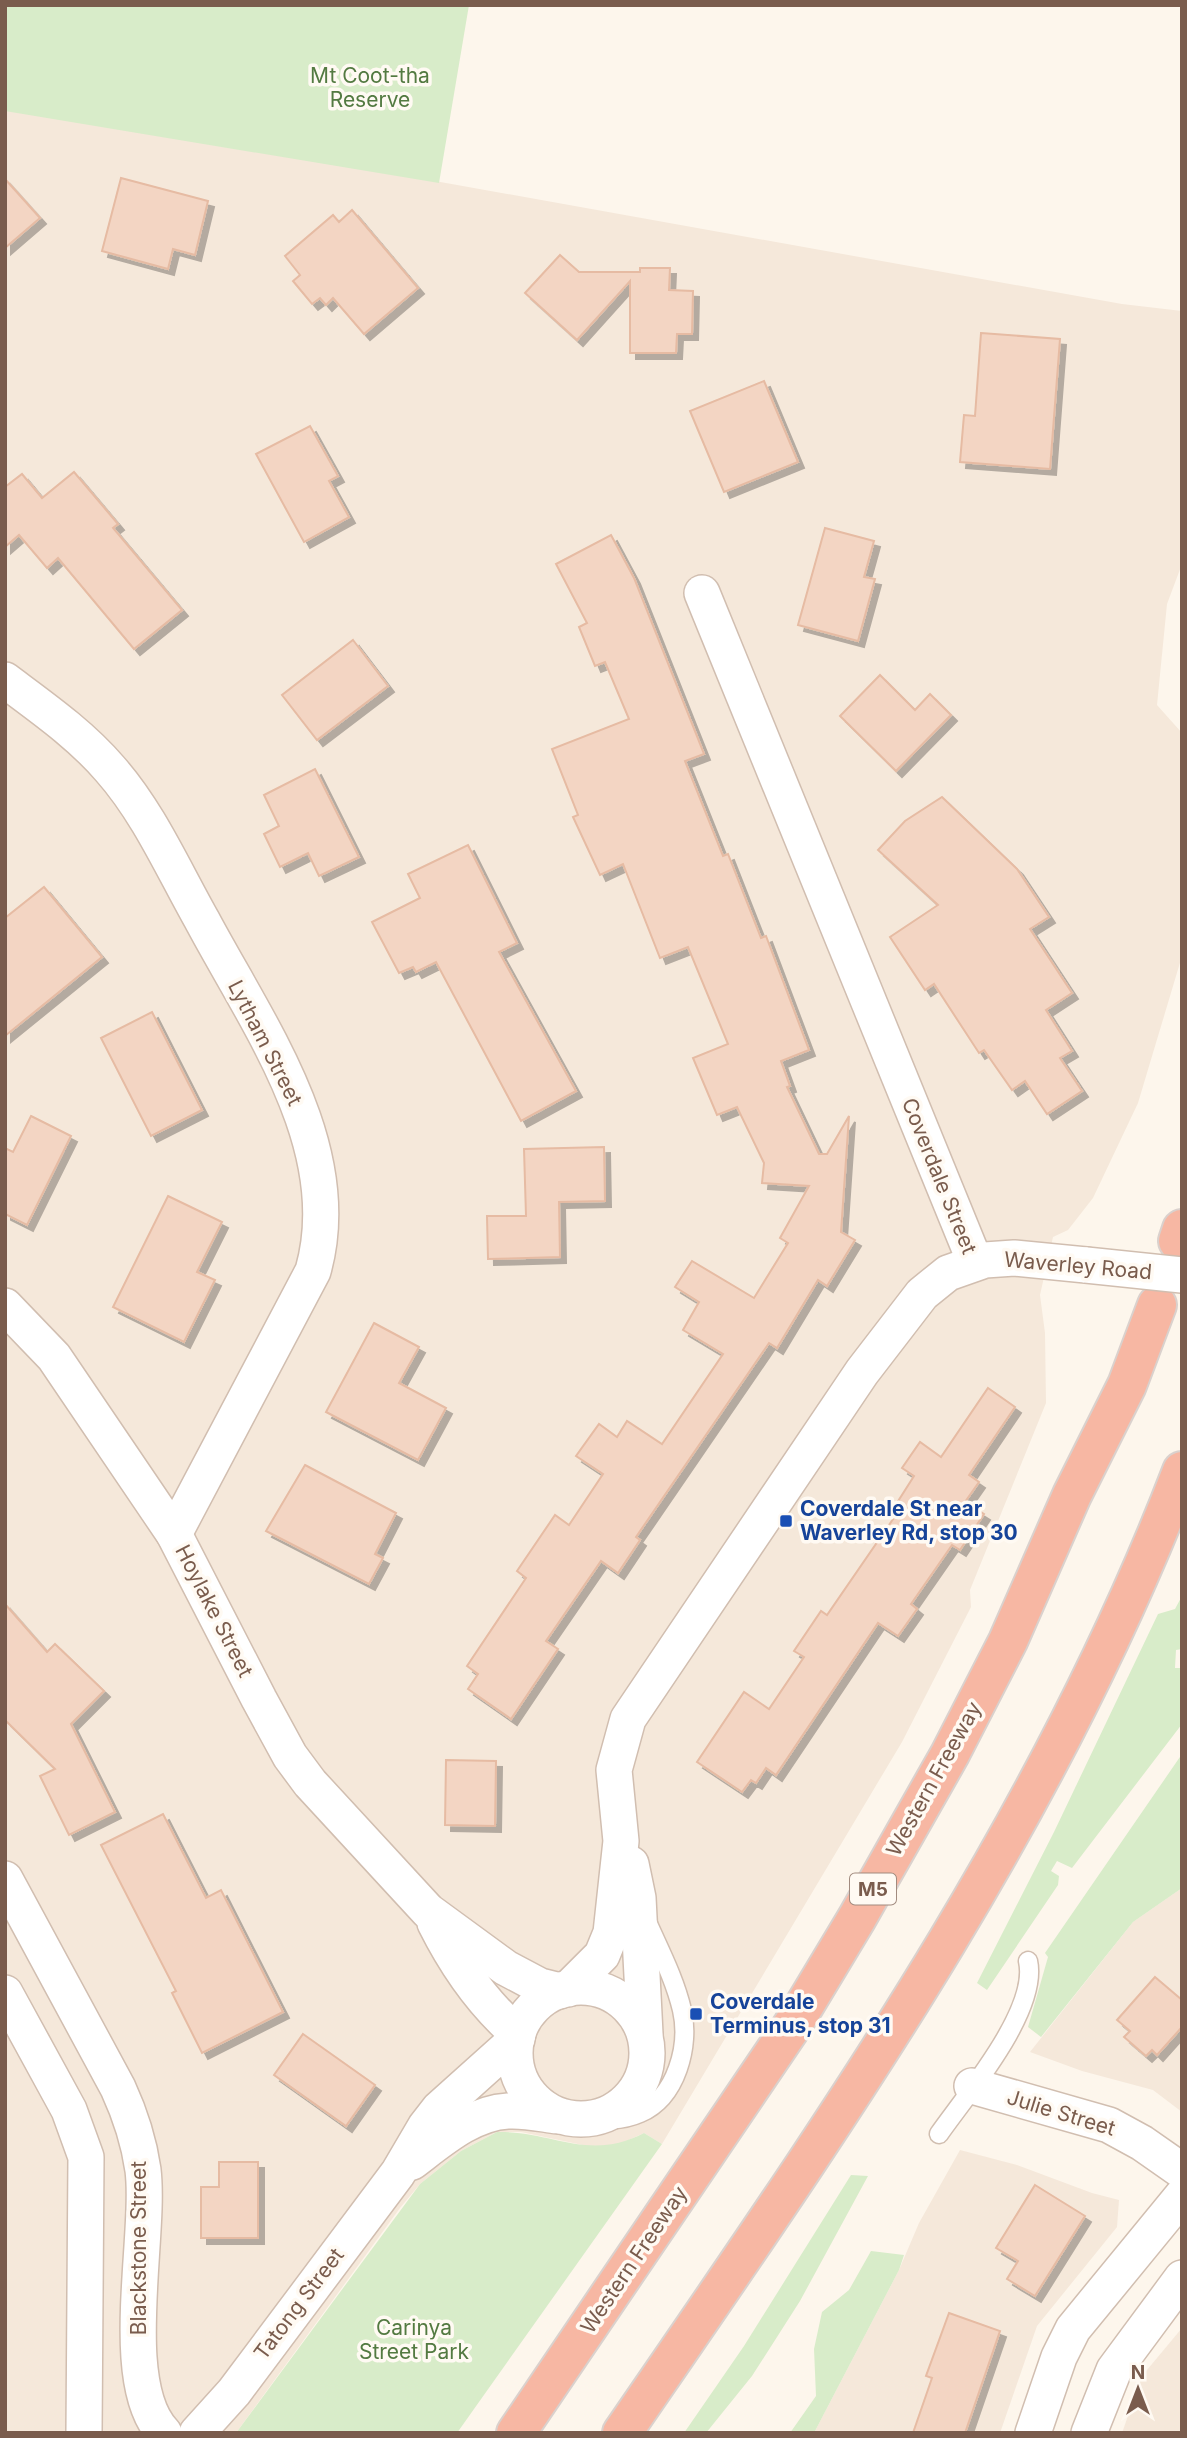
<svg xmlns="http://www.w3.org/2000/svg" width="1187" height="2438" font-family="Inter,sans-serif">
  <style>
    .residential { fill: #f5e8da }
    .green { fill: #d8ecc9 }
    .building { fill: #f3d5c3; stroke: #e6bba3; stroke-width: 2; filter: url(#shadow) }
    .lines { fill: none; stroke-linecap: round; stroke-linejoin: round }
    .service-casing { stroke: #d1beb0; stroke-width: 21 }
    .minor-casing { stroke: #d1beb0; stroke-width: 38 }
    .motorway-casing { stroke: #dad1cd; stroke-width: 42 }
    .service { stroke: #fff; stroke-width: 18 }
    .minor { stroke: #fff; stroke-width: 35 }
    .motorway { stroke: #f7b7a3; stroke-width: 38 }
    .minor-bridge-casing { stroke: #d1beb0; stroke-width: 38; stroke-linecap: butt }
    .minor-bridge { stroke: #fff; stroke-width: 35 }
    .transit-dot { fill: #1a4fb4; stroke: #fffaf3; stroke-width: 2.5 }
    .labels { text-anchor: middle; stroke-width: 7; stroke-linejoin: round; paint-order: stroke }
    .shield { fill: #fffaf3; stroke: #a28b7f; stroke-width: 2 }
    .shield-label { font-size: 19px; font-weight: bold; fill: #7a5c4d }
    .park-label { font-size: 21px; fill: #537a41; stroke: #fffaf3 }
    .street-label { font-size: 21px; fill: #7a5c4d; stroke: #fffaf3 }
    .transit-label { font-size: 21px; font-weight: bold; fill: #164399; stroke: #fffaf3; text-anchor: start }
  </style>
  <defs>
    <filter id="shadow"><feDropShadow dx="6" dy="6" stdDeviation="0" flood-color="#0004"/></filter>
  </defs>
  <rect width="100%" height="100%" fill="#fdf6ec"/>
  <!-- residential -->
  <g class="residential">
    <polygon points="5,104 1122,304 1182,311 1182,564 1167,604 1157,705 1182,733 1182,956 1138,1103 1093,1198 1068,1230 1053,1237 1040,1295 1045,1333 1046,1403 970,1590 971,1607 902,1742 662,2144 644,2133 620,2144 592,2147 521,2132 497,2132 461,2151 420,2184 400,2208 236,2433 5,2433"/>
    <polygon points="1182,1888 1182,2112 1153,2090 1082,2071 1030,2052 1133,1922"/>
    <polygon points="960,2150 1017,2165 1092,2193 1119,2200 1117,2227 1037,2326 1000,2433 814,2433 899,2270 919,2223"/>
    <polygon points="1182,2328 1182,2433 1122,2433 1142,2376"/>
  </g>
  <!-- green -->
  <g class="green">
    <polygon points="5,5 469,5 439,183 5,111"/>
    <polygon points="1182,1596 1182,1649 1176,1650 1175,1668 1182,1668 1182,1724 1072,1868 1057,1861 1051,1871 1059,1876 1058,1885 987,1990 977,1983 1054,1832 1158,1614 1175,1609"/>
    <polygon points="1182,1754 1182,1888 1133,1922 1041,2037 1028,2027 1048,1957 1045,1953"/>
    <path d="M497 2132C553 2131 589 2162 644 2133L662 2144 457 2433H236L420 2184 461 2151Z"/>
    <polygon points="851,2175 868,2176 800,2301 752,2376 706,2433 684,2433 744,2346"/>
    <polygon points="871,2251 904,2255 899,2270 814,2433 790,2433 816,2396 814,2349 822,2312 849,2290"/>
  </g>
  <!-- building -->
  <g class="building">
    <polygon points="121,178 208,201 195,255 173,249 168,269 102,251"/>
    <polygon points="5,179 40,218 5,248"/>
    <polygon points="352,210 418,288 364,334 333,298 326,305 320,298 312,304 293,281 300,275 285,256 333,215 339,222"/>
    <polygon points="560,255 579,272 640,272 640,268 670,268 669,290 693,291 692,334 677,334 676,353 630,353 630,281 577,340 525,293"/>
    <polygon points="981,333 1060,339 1050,469 960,462 964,415 975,416"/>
    <polygon points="764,381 798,462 724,492 690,411"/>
    <polygon points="310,426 338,476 329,481 349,517 304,542 256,454"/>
    <polygon points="74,472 118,524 113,528 182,610 134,649 58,558 47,568 19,535 5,547 5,487 22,474 42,498"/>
    <polygon points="825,528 874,541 864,577 875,579 858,641 798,625"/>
    <polygon points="611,535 634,578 704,754 685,761 723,856 728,854 761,938 766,936 809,1050 781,1061 790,1086 787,1087 819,1154 827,1154 849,1116 841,1232 855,1240 827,1286 818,1280 777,1348 769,1343 636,1537 640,1540 618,1573 601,1561 546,1641 558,1649 511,1719 468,1689 478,1674 467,1666 526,1578 517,1571 555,1515 569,1525 603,1474 576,1456 599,1424 617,1437 627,1421 662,1444 723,1354 683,1330 699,1302 675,1287 692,1261 754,1298 788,1243 780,1238 809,1186 762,1183 764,1163 737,1107 717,1115 693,1058 728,1044 688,947 660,958 623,864 600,875 573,817 578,815 552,749 629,719 605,662 595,666 579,627 587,623 556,564"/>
    <polygon points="353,640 388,686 317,740 282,695"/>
    <polygon points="880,675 915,710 930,694 951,715 896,771 840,716"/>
    <polygon points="315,769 359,857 319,876 308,853 280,867 264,834 279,826 264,795"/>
    <polygon points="942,797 1017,869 1049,917 1030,929 1072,993 1046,1010 1072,1051 1060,1058 1082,1091 1047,1114 1025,1081 1012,1090 984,1050 979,1053 934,984 925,990 890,937 938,905 878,850 905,821"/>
    <polygon points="468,845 517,943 499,952 576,1091 521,1121 436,962 416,972 413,967 399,973 372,922 420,898 408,874"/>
    <polygon points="44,887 102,957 5,1036 5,918"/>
    <polygon points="152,1012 202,1110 151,1136 101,1038"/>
    <polygon points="31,1116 71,1136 27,1225 5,1214 5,1148 13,1152"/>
    <polygon points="604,1147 605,1201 559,1202 560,1257 488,1259 487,1216 526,1216 524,1149"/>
    <polygon points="168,1196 222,1222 197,1272 215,1280 184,1342 113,1307"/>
    <polygon points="374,1323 419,1347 399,1383 446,1408 418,1460 326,1412"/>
    <polygon points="988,1388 1015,1407 969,1475 979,1482 965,1502 984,1514 960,1550 952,1545 911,1604 917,1609 898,1636 878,1623 776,1775 766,1768 756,1783 751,1780 742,1792 697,1762 744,1692 769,1709 804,1657 794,1651 821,1611 827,1615 900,1509 895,1506 914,1476 902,1468 920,1442 941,1457"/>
    <polygon points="305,1465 396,1513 375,1554 383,1558 369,1584 266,1531"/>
    <polygon points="5,1604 47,1652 55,1644 104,1691 71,1724 115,1812 69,1835 40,1776 55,1769 5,1720"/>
    <polygon points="446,1760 496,1761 495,1826 445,1825"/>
    <polygon points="163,1814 206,1898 221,1890 283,2012 202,2053 172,1993 176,1991 101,1845"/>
    <polygon points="1155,1977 1182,2000 1182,2027 1157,2055 1152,2050 1146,2056 1124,2037 1130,2031 1117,2020"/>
    <polygon points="303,2034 375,2085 346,2126 274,2075"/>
    <polygon points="219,2162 258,2162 258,2238 201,2238 201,2187 219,2187"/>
    <polygon points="1035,2185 1085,2216 1035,2296 1007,2279 1018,2261 996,2248"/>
    <polygon points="949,2313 1000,2331 965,2433 913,2433 932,2378 926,2376"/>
  </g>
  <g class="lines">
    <!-- service casing -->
    <g class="service-casing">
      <g id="service">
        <path d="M576 2119C598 2120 620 2122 640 2113 677 2097 690 2045 682 2010 675 1980 661 1953 648 1924"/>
        <path d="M939 2134C967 2094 1039 2010 1028 1961"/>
      </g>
    </g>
    <!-- minor casing -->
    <g class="minor-casing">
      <g id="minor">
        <polyline points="702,593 975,1262"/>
        <path d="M5 680C41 707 80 734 110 769 149 813 174 871 203 922 258 1025 348 1148 313 1271L174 1534"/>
        <polyline points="5,1306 54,1357 174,1534 259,1699 290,1756 310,1783 428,1911 506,1968 540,1986 560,1991"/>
        <polyline points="631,1864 638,1898 645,2034"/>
        <path d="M5 1879 118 2088C130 2114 139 2142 143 2170 151 2236 116 2384 164 2433"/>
        <path d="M435 1923C456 1965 482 2003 518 2034"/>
        <circle cx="581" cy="2053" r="66"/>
        <polyline points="568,1989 602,1955 611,1933 621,1841 614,1770 628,1719 862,1372 922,1294 948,1273 985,1260 1014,1258 1086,1265"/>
        <polyline points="5,1993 69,2110 86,2157 84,2433"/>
        <polyline points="972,2086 1109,2125 1142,2143 1182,2171"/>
        <path d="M412 2162C440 2141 471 2113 508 2111 525 2110 542 2114 558 2116"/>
        <polyline points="197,2433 234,2392 398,2173 425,2127 439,2109 517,2039"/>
        <polyline points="1033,2433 1059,2357 1073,2329 1182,2196"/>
        <polyline points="1089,2433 1114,2370 1182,2278"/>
      </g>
    </g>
    <!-- motorway casing -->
    <g class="motorway-casing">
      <g id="motorway">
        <polyline points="1178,1241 1182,1229"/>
        <polyline points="516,2433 792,2026 857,1918 950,1754 1008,1641 1072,1495 1127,1385 1157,1305"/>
        <path d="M622 2433C834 2124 1047 1823 1182 1471"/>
      </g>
    </g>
    <!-- service -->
    <use href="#service" class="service"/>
    <!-- minor -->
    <use href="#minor" class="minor"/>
    <!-- motorway -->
    <use href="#motorway" class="motorway"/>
    <!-- minor-bridge casing -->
    <g class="minor-bridge-casing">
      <polyline id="minor-bridge" points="1086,1265 1182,1275"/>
    </g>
    <!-- minor-bridge -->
    <use href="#minor-bridge" class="minor-bridge"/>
  </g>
  <!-- markers -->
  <g class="transit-dot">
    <rect x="779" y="1514" width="14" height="14" rx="3.5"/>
    <rect x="689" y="2007" width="14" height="14" rx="3.5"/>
  </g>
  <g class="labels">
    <!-- shield labels -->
    <rect class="shield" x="850" y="1873.5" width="46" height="31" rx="5"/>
    <g class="shield-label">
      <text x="873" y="1896">M5</text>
    </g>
    <!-- park labels -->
    <g class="park-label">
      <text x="370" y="83">Mt Coot-tha<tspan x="370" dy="24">Reserve</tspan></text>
      <text x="414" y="2335">Carinya<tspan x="414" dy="24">Street Park</tspan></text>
    </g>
    <!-- street labels -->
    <g class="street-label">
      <text transform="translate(265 1043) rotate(63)" y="7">Lytham Street</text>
      <text transform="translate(939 1176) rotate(68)" y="7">Coverdale Street</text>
      <text transform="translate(1078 1266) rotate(5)" y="7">Waverley Road</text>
      <text transform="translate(214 1611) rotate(63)" y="7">Hoylake Street</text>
      <text transform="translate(934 1779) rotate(-61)" y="7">Western Freeway</text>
      <text transform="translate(1061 2113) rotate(17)" y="7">Julie Street</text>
      <text transform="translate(139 2248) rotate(-90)" y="7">Blackstone Street</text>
      <text transform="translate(634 2260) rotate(-56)" y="7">Western Freeway</text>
      <text transform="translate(299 2304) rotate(-53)" y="7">Tatong Street</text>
    </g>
    <!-- transit labels -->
    <g class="transit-label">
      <text x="800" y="1516">Coverdale St near<tspan x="800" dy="24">Waverley Rd, stop 30</tspan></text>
      <text x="710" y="2009">Coverdale<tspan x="710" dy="24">Terminus, stop 31</tspan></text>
    </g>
  </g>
  <!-- border -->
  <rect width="1187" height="2438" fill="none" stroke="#7a5c4d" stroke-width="14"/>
  <!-- north arrow -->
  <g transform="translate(1138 2389)" stroke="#fffaf3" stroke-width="5" paint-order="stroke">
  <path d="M0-5L12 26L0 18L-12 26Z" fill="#7a5c4d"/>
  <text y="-10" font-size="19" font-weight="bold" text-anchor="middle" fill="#7a5c4d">N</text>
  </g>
</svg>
